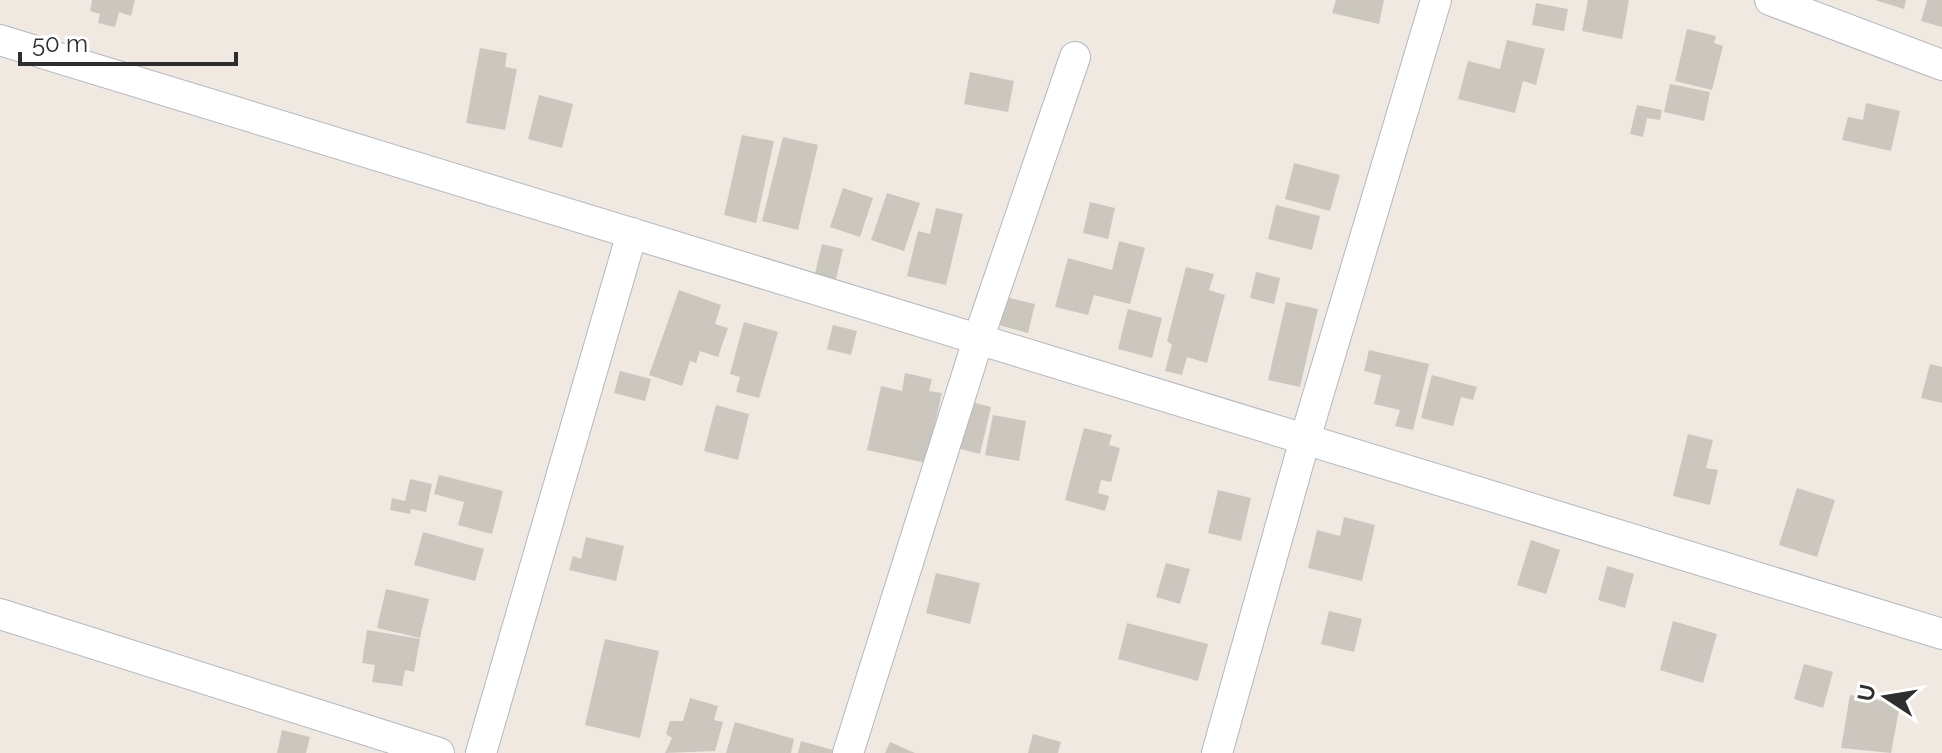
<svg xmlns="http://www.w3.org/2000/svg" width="1942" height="753" font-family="Raleway,sans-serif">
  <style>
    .building { fill: #cbc7bf }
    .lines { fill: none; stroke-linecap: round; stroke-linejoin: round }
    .street-casing { stroke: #b4b7c1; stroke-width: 32 }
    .street { stroke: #fff; stroke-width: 30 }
  </style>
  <rect width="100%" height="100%" fill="#efe9e1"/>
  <!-- building -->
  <g class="building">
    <polygon points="92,0 135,0 131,16 119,12 115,27 98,23 100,14 90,11"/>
    <polygon points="1336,0 1384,0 1379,24 1332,13"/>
    <polygon points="1588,0 1629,0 1622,39 1582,31"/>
    <polygon points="1875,0 1906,0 1904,9"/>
    <polygon points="1927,0 1942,0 1942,27 1921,21"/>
    <polygon points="1536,3 1568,9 1564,31 1532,25"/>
    <polygon points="1687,29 1716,36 1714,43 1723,46 1712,90 1675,81"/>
    <polygon points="1507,40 1545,49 1536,85 1523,81 1515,113 1458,99 1468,61 1500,69"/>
    <polygon points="480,48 507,53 505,67 517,69 505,130 466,123"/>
    <polygon points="970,72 1014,81 1008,112 964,104"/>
    <polygon points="1670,84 1710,92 1704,121 1664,112"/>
    <polygon points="539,95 573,104 562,148 528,139"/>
    <polygon points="1866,103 1900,111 1891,151 1842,140 1848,117 1863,120"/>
    <polygon points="1637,105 1662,110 1660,120 1647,118 1643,137 1630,134"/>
    <polygon points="742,135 774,141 756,223 724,215"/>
    <polygon points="783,137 818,145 798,230 762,221"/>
    <polygon points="1294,163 1340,175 1330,211 1285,199"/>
    <polygon points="843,188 873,198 860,237 830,227"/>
    <polygon points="887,193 920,203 904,251 871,240"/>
    <polygon points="1090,202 1115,208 1108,239 1083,233"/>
    <polygon points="1276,205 1320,216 1312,250 1268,239"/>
    <polygon points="936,208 963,214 946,285 907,276 918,231 930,234"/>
    <polygon points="1119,241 1145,248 1130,304 1094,295 1088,315 1055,307 1068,258 1112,270"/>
    <polygon points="822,244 843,249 836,279 815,274"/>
    <polygon points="1186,267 1214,274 1209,290 1225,295 1207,363 1187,357 1182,375 1165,371 1172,345 1167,341"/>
    <polygon points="1256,272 1280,278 1274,304 1250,298"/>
    <polygon points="679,290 721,305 715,324 728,328 718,357 700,351 696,363 690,361 682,386 649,375"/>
    <polygon points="1002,296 1035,304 1028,333 995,324"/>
    <polygon points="1286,302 1318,309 1300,387 1268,380"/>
    <polygon points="1128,309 1162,318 1152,358 1118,349"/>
    <polygon points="744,322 778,332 759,398 736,392 740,377 730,374"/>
    <polygon points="833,325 857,331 851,355 827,349"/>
    <polygon points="1369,350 1429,364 1413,430 1395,426 1400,410 1374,404 1381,375 1364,371"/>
    <polygon points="1930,364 1942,367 1942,403 1921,398"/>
    <polygon points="620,371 651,379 645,401 614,393"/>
    <polygon points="905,373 932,379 929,391 942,393 926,463 867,450 881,386 902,391"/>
    <polygon points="1432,375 1477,387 1473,400 1461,397 1453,426 1421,418"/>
    <polygon points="964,400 991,407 980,454 953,447"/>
    <polygon points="716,405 749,414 738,460 704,451"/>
    <polygon points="993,415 1026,421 1019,461 985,455"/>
    <polygon points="1084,428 1112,435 1109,445 1120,448 1111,482 1101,480 1098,493 1109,496 1105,511 1065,500"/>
    <polygon points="1688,434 1713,440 1706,468 1718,470 1710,505 1673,496"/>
    <polygon points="439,475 503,491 492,534 458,525 464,502 434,494"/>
    <polygon points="410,479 432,484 426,512 411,509 410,514 390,510 392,498 405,501"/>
    <polygon points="1797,488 1835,500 1817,557 1779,545"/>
    <polygon points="1218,490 1251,498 1241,541 1208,533"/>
    <polygon points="1344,517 1375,525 1362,581 1308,568 1317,530 1340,536"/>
    <polygon points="423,532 484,549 475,581 414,565"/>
    <polygon points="586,537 624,546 616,581 569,570 573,556 581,559"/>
    <polygon points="1531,540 1560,550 1546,594 1517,585"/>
    <polygon points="1166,563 1190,569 1180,604 1156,597"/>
    <polygon points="1607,566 1634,574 1625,608 1598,600"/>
    <polygon points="936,573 980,583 970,624 926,613"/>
    <polygon points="386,589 429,599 420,638 377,628"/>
    <polygon points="1329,611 1362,619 1354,652 1321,644"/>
    <polygon points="1673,621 1717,634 1703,683 1660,670"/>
    <polygon points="1127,623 1208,644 1198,681 1118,659"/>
    <polygon points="367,630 420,639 414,672 405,670 402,686 372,682 375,665 362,663"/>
    <polygon points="605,639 659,651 640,738 585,725"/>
    <polygon points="1804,664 1833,672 1823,708 1794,699"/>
    <polygon points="1850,695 1900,704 1891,753 1841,748"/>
    <polygon points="690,698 718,706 714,720 723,722 715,751 665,753 672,738 666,734 670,721 683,721"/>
    <polygon points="735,722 794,739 791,753 726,753"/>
    <polygon points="282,730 310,737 306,753 277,753"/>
    <polygon points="1033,734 1061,742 1058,753 1028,753"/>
    <polygon points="801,741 840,752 840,753 798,753"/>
    <polygon points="890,742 915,753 885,753"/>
  </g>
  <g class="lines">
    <!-- street casing -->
    <g class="street-casing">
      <g id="street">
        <polyline points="1770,0 1942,65"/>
        <polyline points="0,40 1942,634"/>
        <polyline points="0,614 439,753"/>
        <polyline points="481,753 632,233"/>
        <polyline points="848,753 978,340 1075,57"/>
        <polyline points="1217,753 1305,439 1436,0"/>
      </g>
    </g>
    <!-- street -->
    <use href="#street" class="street"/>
  </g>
  <!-- north arrow -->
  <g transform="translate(1886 697) rotate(282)" stroke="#ffffff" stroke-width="6" paint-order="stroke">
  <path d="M0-6L14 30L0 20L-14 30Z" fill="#2e2e2e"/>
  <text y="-12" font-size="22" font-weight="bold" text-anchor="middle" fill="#2e2e2e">U</text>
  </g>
  <!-- scale -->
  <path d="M20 52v12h216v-12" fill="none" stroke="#2e2e2e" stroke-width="4"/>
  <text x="32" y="52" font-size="24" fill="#2e2e2e" stroke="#ffffff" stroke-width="6" paint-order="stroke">50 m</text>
</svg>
